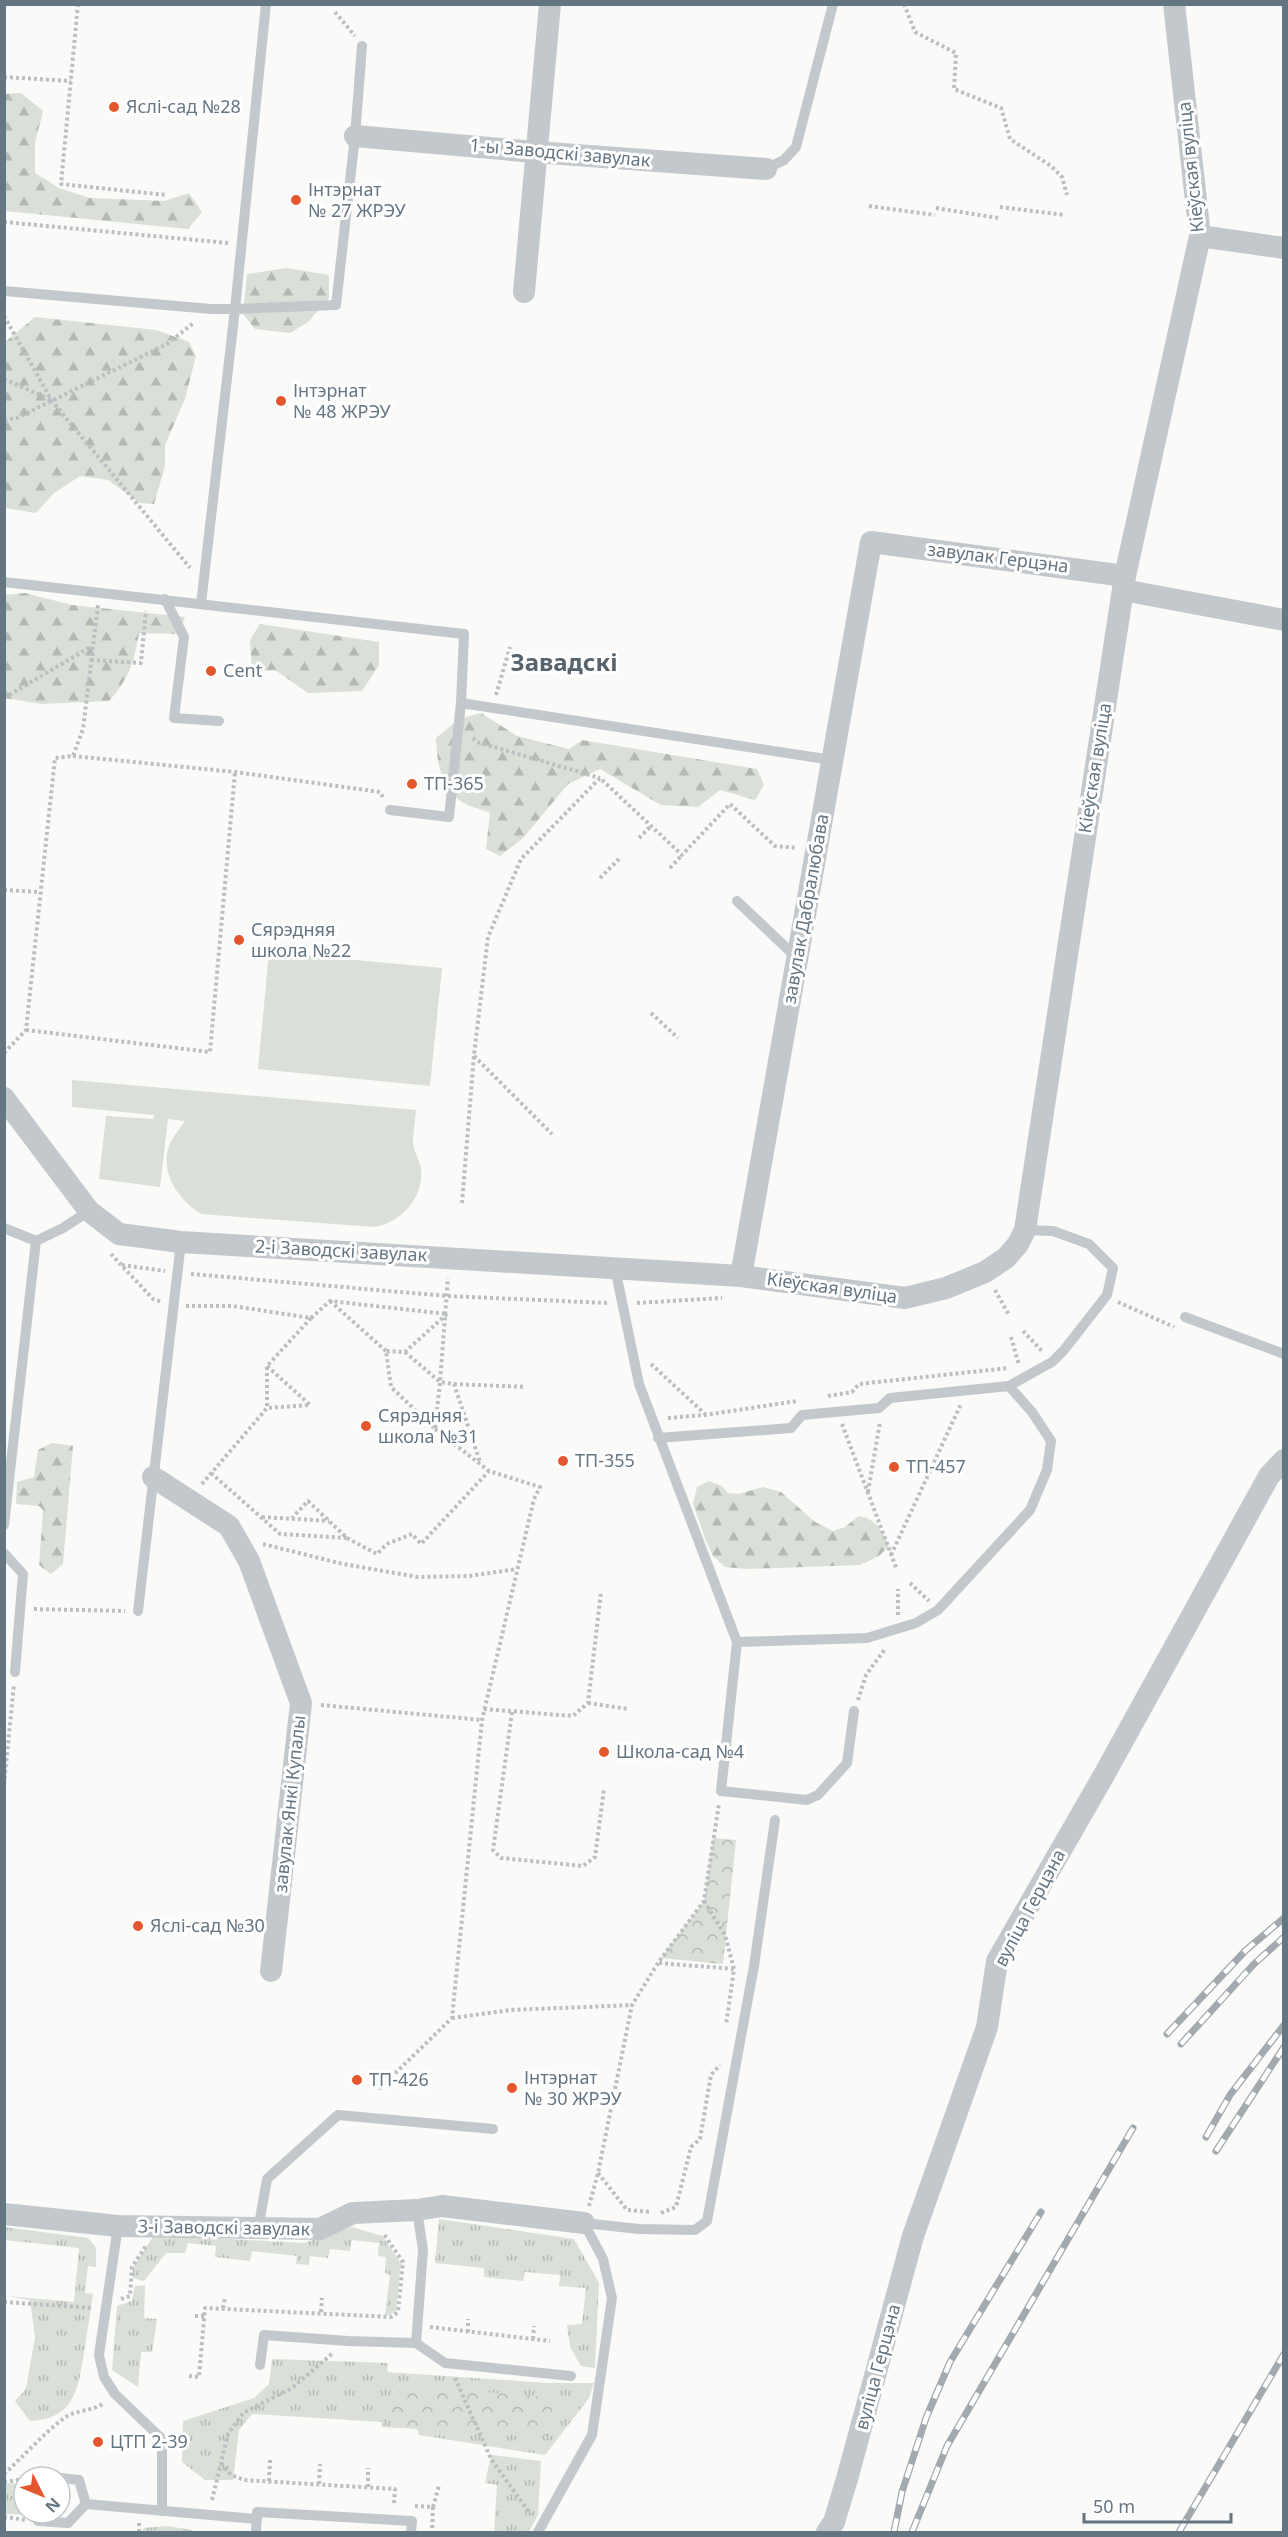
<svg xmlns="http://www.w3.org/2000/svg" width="1288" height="2537" font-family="'Noto Sans',sans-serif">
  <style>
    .grass { fill: url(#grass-tufts) }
    .forest { fill: url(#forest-firs) }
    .park { fill: url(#park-crowns) }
    .pitch { fill: #dadfd7 }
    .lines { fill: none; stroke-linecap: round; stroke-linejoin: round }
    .path { stroke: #bbbfc2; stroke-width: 4; stroke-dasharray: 3 3; stroke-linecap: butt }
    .lane { stroke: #c3c8cc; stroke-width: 10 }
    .street { stroke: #c3c8cc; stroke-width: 22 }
    .rail-casing { stroke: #a2aab0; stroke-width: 7 }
    .rail { stroke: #fff; stroke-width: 4.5; stroke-dasharray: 14; stroke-linecap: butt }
    .poi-dot { fill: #e4572e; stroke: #fff; stroke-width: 2 }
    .labels { text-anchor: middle; stroke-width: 6; stroke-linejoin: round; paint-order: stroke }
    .poi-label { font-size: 18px; fill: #657683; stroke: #fff; text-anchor: start }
    .street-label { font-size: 18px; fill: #657683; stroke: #fff }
    .district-label { font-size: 24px; font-weight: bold; fill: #57646e; stroke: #fff }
  </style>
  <defs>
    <pattern id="grass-tufts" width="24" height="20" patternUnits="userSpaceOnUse" patternTransform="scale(1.5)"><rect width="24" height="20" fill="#dadfd7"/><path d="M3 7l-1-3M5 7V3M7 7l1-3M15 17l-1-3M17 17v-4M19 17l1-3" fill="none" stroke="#b4b9b4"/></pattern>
    <pattern id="forest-firs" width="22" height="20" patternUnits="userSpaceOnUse" patternTransform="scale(1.5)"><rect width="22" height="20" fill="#dadfd7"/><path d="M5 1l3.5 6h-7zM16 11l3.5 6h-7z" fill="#b4b9b4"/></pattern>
    <pattern id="park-crowns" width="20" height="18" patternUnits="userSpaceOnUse" patternTransform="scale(1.5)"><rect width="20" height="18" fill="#dadfd7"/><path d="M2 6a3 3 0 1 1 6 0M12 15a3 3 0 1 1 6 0" fill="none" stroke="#b4b9b4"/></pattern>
  </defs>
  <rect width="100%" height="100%" fill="#fafaf8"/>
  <!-- grass -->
  <g class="grass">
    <polygon points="439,2219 574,2239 599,2283 595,2368 581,2366 570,2347 567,2325 582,2324 586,2288 559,2286 560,2275 525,2272 523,2281 484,2277 484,2268 435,2263"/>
    <path d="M5 2227 88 2238 96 2248V2267L88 2266 85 2293 93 2294C90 2314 87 2334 84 2353 78 2390 74 2419 30 2421L15 2401 26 2389 35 2337 30 2300 5 2296 74 2302 79 2248 5 2240Z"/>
    <polygon points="352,2227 382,2236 401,2263 396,2310 390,2315 385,2315 390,2275 385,2273 386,2257 378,2256 379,2243 352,2240 350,2251 330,2249 328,2258 310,2256 309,2265 296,2264 297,2256 252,2251 250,2261 215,2257 216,2246 188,2243 185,2253 166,2253 144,2281 133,2278 133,2268 154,2235 304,2243"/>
    <polygon points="145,2285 144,2318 157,2319 152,2352 141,2352 138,2387 112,2370 117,2306 132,2301 135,2286"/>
    <polygon points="272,2359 388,2363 387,2372 546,2383 594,2383 589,2398 545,2455 419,2435 417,2429 382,2427 382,2422 252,2414 239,2430 233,2480 205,2480 182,2462 183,2421 254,2398 269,2384"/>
    <polygon points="491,2455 541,2461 538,2515 529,2532 494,2532 497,2485 485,2483"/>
    <polygon points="4,2483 24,2484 24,2513 29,2513 29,2515 5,2514"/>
    <polygon points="167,2526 192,2530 192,2532 143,2532 143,2528"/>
  </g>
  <!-- forest -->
  <g class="forest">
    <polygon points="21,93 43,111 35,143 35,173 59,188 90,198 164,201 189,193 202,212 188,229 5,211 5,94"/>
    <polygon points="287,268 329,275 329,298 308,322 290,333 255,329 243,314 247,274"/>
    <polygon points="35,317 156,330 189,342 196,356 185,399 165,445 165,466 154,504 140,503 108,480 80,476 54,493 36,513 5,508 5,342"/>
    <path d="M25 593 72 605 185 617 179 634 139 633C134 662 129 679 109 701L41 704 5 698 4 595Z"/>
    <polygon points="260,624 379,642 379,665 362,691 308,693 275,670 252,671 250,640"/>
    <path d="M481 713 517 736 569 749 582 740 757 769 764 785 755 800 720 790 698 807 661 805 600 769 568 784 523 838 500 856 486 849 490 813C481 809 467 806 459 800 440 784 437 761 436 738L459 719Z"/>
    <polygon points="52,1443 73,1446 63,1564 51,1574 39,1565 43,1510 39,1506 16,1504 17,1482 34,1477 38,1450"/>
    <path d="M709 1481 722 1486 728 1493 739 1494 763 1487 781 1492 815 1522 833 1531 845 1527 859 1516C876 1519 882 1530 889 1546L879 1556 860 1565 746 1569 725 1567 713 1556 706 1541 693 1504 697 1487Z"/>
  </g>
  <!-- park -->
  <g class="park">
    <polygon points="713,1838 736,1840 723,1964 661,1958 704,1901"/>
    <polygon points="393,2384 554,2398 549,2436 391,2425"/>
  </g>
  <!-- pitch -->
  <g class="pitch">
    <polygon points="269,952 442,968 430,1086 258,1069"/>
    <path d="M72 1080 416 1110C415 1121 413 1132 413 1142 413 1151 420 1160 421 1169 424 1198 401 1223 374 1227L201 1214C181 1201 161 1176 168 1149 171 1138 179 1130 185 1121L168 1119 160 1187 99 1179 106 1116 153 1119 154 1115 72 1107Z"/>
  </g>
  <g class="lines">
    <!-- path -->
    <g class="path">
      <polyline points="78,4 61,184 166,195"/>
      <polyline points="904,4 915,32 956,53 954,89 1001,108 1010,139 1051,166 1062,177 1067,195"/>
      <polyline points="335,12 355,36"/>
      <polyline points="4,77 71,81"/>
      <polyline points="869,206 935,215"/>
      <polyline points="1000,207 1065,215"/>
      <polyline points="936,208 998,218"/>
      <polyline points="4,222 228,243"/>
      <polyline points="4,316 52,401 190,568"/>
      <polyline points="4,379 51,400"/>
      <polyline points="4,420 17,418 167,344 195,322"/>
      <polyline points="91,660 141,663 146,611"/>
      <polyline points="496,695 510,647"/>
      <polyline points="4,698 92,646"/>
      <polyline points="473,738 477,742 600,778"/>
      <polyline points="73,756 235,772 380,792 384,799"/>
      <polyline points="639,838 651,826"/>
      <polyline points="670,868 682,855"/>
      <polyline points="600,878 619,859"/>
      <polyline points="4,890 39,892"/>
      <polyline points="651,1013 678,1038"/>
      <polyline points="26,1030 210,1052 235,772"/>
      <polyline points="4,1053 26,1030 55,758 73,756 83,729 98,605"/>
      <polyline points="474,1056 552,1134"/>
      <polyline points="462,1203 474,1055 488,937 521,859 600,778 682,855 730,804 775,846 797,848"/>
      <polyline points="111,1254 153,1299 162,1302"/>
      <polyline points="122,1265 165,1271"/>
      <polyline points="191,1274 447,1296 608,1303"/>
      <polyline points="995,1290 1009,1315"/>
      <polyline points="330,1301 386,1351"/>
      <polyline points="1118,1302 1174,1327"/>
      <polyline points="637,1303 722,1298"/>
      <polyline points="186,1306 233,1306 311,1318 267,1366 267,1408"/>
      <polyline points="447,1314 405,1352 386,1351 391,1387 435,1429 440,1382 454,1384 480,1462"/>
      <polyline points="311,1318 330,1301 447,1314"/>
      <polyline points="1023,1331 1043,1352"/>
      <polyline points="1011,1337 1019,1365"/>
      <polyline points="405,1352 440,1382 448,1278"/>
      <polyline points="651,1364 705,1414"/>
      <polyline points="454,1384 526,1387"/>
      <polyline points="828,1396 852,1392 859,1384 1008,1368"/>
      <polyline points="668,1418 705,1415 797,1401"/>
      <polyline points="842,1424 897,1570"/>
      <polyline points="435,1429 489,1471"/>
      <polyline points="211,1473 280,1534 347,1538 308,1501 292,1518"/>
      <polyline points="202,1484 267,1408 310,1405 267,1366"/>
      <polyline points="868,1492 880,1422"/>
      <polyline points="262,1517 329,1521"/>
      <polyline points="347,1538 377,1554 387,1544 412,1534 421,1544 489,1471 540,1487 534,1499 482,1720 452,2018 379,2089"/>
      <polyline points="263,1544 343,1564 418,1577 469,1576 517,1569"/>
      <polyline points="891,1555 961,1404"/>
      <polyline points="910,1583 929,1601"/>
      <polyline points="34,1609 125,1611"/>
      <polyline points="898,1615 898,1589"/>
      <polyline points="858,1700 866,1675 885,1649"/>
      <polyline points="588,1703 628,1709"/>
      <polyline points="321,1705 482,1720"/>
      <polyline points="484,1709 573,1716 588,1703 601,1592"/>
      <polyline points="512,1712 493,1850 501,1858 583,1866 595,1857 604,1789"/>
      <polyline points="4,1785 14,1684"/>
      <polyline points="704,1901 725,1935 734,1969 726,2025"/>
      <polyline points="659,1963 734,1969"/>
      <polyline points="452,2018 511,2010 632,2005"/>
      <polyline points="598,2173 627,2210 651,2212"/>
      <polyline points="589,2206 598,2173 632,2005 658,1963 704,1901 719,1804"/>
      <polyline points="661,2213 676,2207 691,2147 700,2139 711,2075 720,2065"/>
      <polyline points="121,2299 130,2296 132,2267 146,2246"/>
      <polyline points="4,2302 93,2308"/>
      <polyline points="223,2308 225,2298"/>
      <polyline points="321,2312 322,2298"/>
      <polyline points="195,2316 204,2316"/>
      <polyline points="430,2327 550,2341"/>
      <polyline points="468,2332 468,2319"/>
      <polyline points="533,2339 534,2326"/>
      <polyline points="189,2376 199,2377 205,2308 391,2317 398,2312 403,2262 383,2233"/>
      <polyline points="455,2378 491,2459 531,2515"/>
      <polyline points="221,2463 231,2475 244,2480 395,2489 394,2504 396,2504"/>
      <path d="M4 2474C24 2456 43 2434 64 2418 77 2409 92 2412 104 2403"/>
      <polyline points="269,2481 270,2460"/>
      <polyline points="4,2482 24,2479"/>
      <polyline points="319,2484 320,2464"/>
      <polyline points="368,2487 368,2468"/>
      <polyline points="212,2500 228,2434 243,2413 292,2388 333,2353"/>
      <polyline points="415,2506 433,2507 432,2532"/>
      <polyline points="433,2507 439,2486"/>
      <polyline points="4,2517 26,2520"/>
      <polyline points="139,2532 139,2521"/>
    </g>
    <!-- lane -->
    <g class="lane">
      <polyline points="766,169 784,160 796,147 833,4"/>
      <polyline points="4,291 211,309 235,309 266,4"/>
      <polyline points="4,582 464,634 461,703 449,817 390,810"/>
      <polyline points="165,599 184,637 174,718 219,721"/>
      <polyline points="201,604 235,309 336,305 355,136 362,46"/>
      <polyline points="461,703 832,760"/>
      <polyline points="737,901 797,958"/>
      <polyline points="4,1228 36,1241"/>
      <polyline points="615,1268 639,1384 737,1642 721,1791 807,1800 818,1795 847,1763 854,1711"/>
      <polyline points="1185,1317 1284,1354"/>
      <polyline points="1009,1386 1052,1362 1064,1350 1107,1295 1113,1268 1089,1244 1053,1231 1025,1230"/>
      <polyline points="658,1438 791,1428 802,1415 879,1408 890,1398 1009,1386 1032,1412 1051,1441 1047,1470 1030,1510 938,1610 916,1623 867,1638 737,1642"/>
      <polyline points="4,1525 36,1241 63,1228 89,1211"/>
      <polyline points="4,1553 23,1574 15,1672"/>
      <polyline points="138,1611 181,1242"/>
      <polyline points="584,2223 639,2229 695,2230 707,2221 754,1966 775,1820"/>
      <polyline points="118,2226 99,2355 104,2377 115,2394 162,2439 162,2511"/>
      <polyline points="258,2230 267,2179 338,2115 493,2129"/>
      <polyline points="416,2343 445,2363 571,2376"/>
      <polyline points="260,2365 264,2335 348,2341 416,2343 423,2250 417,2210"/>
      <polyline points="38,2476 48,2477"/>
      <polyline points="60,2478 79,2480 86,2504 257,2519"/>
      <polyline points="38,2521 68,2523 86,2504"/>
      <polyline points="256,2532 257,2512 412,2521 411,2532"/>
      <polyline points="538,2532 592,2435 612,2298 603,2259 584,2223"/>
    </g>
    <!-- street -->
    <g class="street">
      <polyline points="355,136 535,152 766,169"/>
      <polyline points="1200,236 1284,248"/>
      <polyline points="524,292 550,4"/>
      <polyline points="1123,590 1284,620"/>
      <polyline points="4,1098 89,1211 119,1234 181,1242 741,1276 905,1298 946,1288 985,1272 1006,1258 1018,1244 1025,1230 1125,576 1200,236 1174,4"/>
      <polyline points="741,1276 871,542 1125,576"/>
      <polyline points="153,1477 229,1526 249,1561 301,1703 271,1971"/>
      <polyline points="4,2214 118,2226 320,2229 353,2213 417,2210 442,2206 584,2223"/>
      <polyline points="827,2532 834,2522 847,2479 913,2236 987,2027 997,1961 1104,1775 1269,1476 1284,1460"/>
    </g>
    <!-- rail casing -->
    <g class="rail-casing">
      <g id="rail">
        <polyline points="1167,2034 1246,1950 1284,1918"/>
        <polyline points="1181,2044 1254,1964 1284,1937"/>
        <polyline points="1206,2137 1230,2095 1284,2025"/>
        <polyline points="1216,2151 1284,2047"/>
        <polyline points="894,2532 902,2492 926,2418 950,2362 1041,2212"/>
        <polyline points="912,2532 947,2446 1133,2128"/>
        <polyline points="1179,2532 1284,2354"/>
      </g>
    </g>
    <!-- rail -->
    <use href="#rail" class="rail"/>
  </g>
  <!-- markers -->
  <g class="poi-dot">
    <circle cx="114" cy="107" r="6"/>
    <circle cx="296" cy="200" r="6"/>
    <circle cx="281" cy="401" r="6"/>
    <circle cx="211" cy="671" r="6"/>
    <circle cx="412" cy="784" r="6"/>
    <circle cx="239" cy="940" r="6"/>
    <circle cx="366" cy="1426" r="6"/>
    <circle cx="563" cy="1461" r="6"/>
    <circle cx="894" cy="1467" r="6"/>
    <circle cx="604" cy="1752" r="6"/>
    <circle cx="138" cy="1926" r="6"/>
    <circle cx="357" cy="2080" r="6"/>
    <circle cx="512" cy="2088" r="6"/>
    <circle cx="98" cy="2442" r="6"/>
  </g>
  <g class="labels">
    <!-- poi labels -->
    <g class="poi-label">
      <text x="126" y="113">Яслі-сад №28</text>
      <text x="308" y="196">Інтэрнат<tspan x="308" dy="21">№ 27 ЖРЭУ</tspan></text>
      <text x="293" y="397">Інтэрнат<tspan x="293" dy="21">№ 48 ЖРЭУ</tspan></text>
      <text x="223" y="677">Cent</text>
      <text x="424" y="790">ТП-365</text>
      <text x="251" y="936">Сярэдняя<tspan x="251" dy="21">школа №22</tspan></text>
      <text x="378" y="1422">Сярэдняя<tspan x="378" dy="21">школа №31</tspan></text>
      <text x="575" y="1467">ТП-355</text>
      <text x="906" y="1473">ТП-457</text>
      <text x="616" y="1758">Школа-сад №4</text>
      <text x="150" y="1932">Яслі-сад №30</text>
      <text x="524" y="2084">Інтэрнат<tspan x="524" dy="21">№ 30 ЖРЭУ</tspan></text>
      <text x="369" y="2086">ТП-426</text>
      <text x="110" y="2448">ЦТП 2-39</text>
    </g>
    <!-- street labels -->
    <g class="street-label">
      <text transform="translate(560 153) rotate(5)" y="6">1-ы Заводскі завулак</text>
      <text transform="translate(1191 167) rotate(-96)" y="6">Кіеўская вуліца</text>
      <text transform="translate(998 558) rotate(7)" y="6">завулак Герцэна</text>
      <text transform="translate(1095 768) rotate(-81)" y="6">Кіеўская вуліца</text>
      <text transform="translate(806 909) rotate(-80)" y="6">завулак Дабралюбава</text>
      <text transform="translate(341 1251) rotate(3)" y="6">2-і Заводскі завулак</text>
      <text transform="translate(832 1288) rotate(8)" y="6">Кіеўская вуліца</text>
      <text transform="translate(290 1804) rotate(-84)" y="6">завулак Янкі Купалы</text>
      <text transform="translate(1030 1908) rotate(-62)" y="6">вуліца Герцэна</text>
      <text transform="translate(224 2228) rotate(1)" y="6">3-і Заводскі завулак</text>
      <text transform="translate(878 2367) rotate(-75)" y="6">вуліца Герцэна</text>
    </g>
    <!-- district labels -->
    <g class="district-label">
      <text x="564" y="671">Завадскі</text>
    </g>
  </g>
  <!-- border -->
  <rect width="1288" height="2537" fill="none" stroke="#657683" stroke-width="12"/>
  <!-- north arrow -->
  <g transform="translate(42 2495) rotate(133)"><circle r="28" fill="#ffffff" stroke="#c1c8cd" stroke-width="1.5"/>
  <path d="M0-4.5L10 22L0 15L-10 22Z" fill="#e4572e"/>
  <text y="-9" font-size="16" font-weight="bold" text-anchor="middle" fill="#657683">N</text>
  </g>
  <!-- scale -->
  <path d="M1084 2513v9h147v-9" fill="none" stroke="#657683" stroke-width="3"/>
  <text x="1093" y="2513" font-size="18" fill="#657683" stroke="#ffffff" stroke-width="4.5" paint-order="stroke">50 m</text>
</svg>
